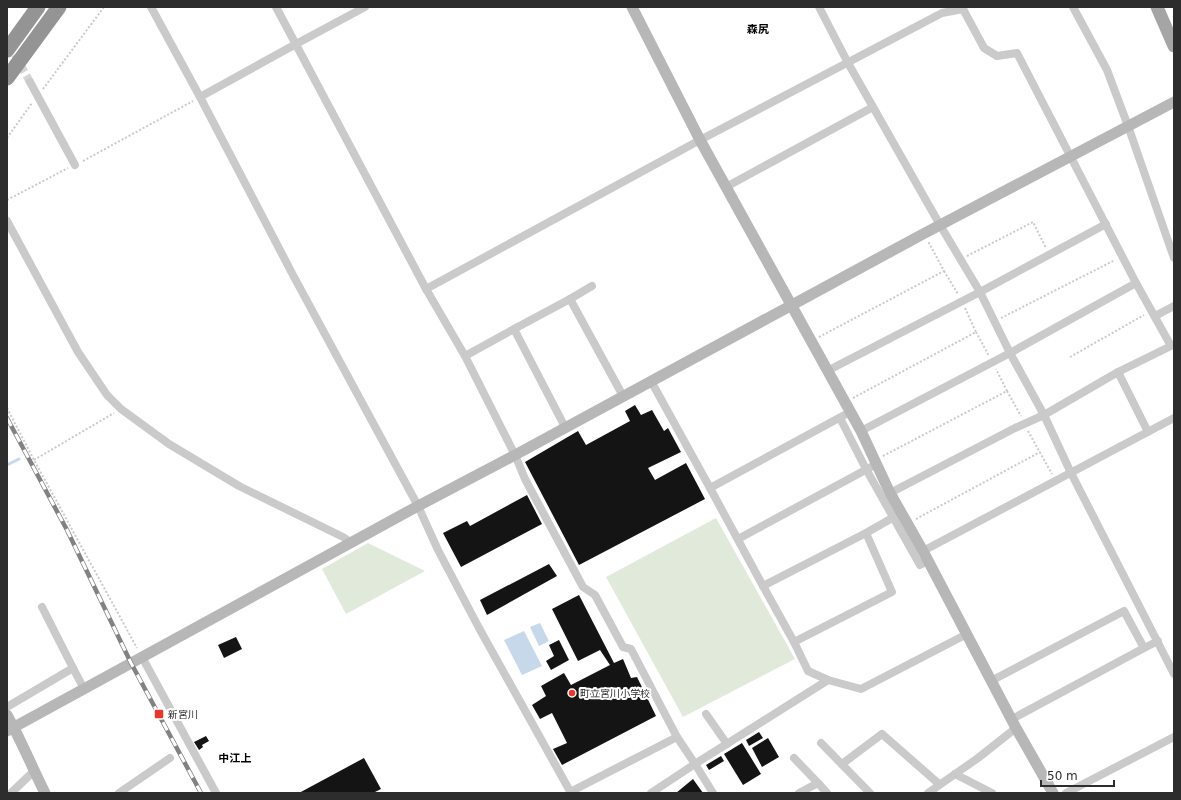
<svg xmlns="http://www.w3.org/2000/svg" width="1181" height="800" font-family="'DejaVu Sans','Noto Sans JP',sans-serif">
  <style>
    .green { fill: #e1eada }
    .water { fill: #c6d8ea }
    .lines { fill: none; stroke-linecap: round; stroke-linejoin: round }
    .stream { stroke: #c6d8ea; stroke-width: 3 }
    .building { fill: #141414 }
    .street-tunnel { stroke: #d5d5d5; stroke-width: 8; stroke-dasharray: 8 4; stroke-linecap: butt }
    .path { stroke: #cacaca; stroke-width: 2; stroke-dasharray: 2 2; stroke-linecap: butt }
    .street { stroke: #cacaca; stroke-width: 8 }
    .secondary { stroke: #b7b7b7; stroke-width: 11 }
    .primary { stroke: #a5a5a5; stroke-width: 13 }
    .highway { stroke: #949494; stroke-width: 15 }
    .rail-casing { stroke: #828282; stroke-width: 4.5 }
    .rail { stroke: #fff; stroke-width: 3; stroke-dasharray: 9; stroke-linecap: butt }
    .poi-dot { fill: #e33930; stroke: #fff; stroke-width: 1.5 }
    .labels { text-anchor: middle; stroke-width: 4; stroke-linejoin: round; paint-order: stroke }
    .poi-label { font-size: 10px; fill: #2d2d2d; stroke: #fff; text-anchor: start }
    .neighbourhood-label { font-size: 11px; font-weight: bold; fill: #000; stroke: #fff }
  </style>
  <rect width="100%" height="100%" fill="#fff"/>
  <!-- green -->
  <g class="green">
    <polygon points="716,518 795,659 683,717 606,577"/>
    <polygon points="368,543 425,571 346,614 322,569"/>
  </g>
  <!-- water -->
  <g class="water">
    <polygon points="540,623 549,641 539,646 530,627"/>
    <polygon points="524,631 542,666 522,675 504,640"/>
  </g>
  <g class="lines">
    <!-- stream -->
    <polyline class="stream" points="7,465 19,459"/>
  </g>
  <!-- building -->
  <g class="building">
    <polygon points="635,405 641,415 652,410 664,431 668,428 681,452 648,468 655,480 686,463 705,499 579,565 525,462 578,431 586,445 630,421 625,411"/>
    <polygon points="527,495 542,524 461,567 443,533 467,521 470,526"/>
    <polygon points="549,564 557,576 487,615 480,600"/>
    <polygon points="579,595 614,663 623,659 631,678 637,677 656,716 562,765 553,749 567,743 552,713 540,719 532,705 546,696 541,686 564,673 571,685 610,665 600,650 578,661 552,609"/>
    <polygon points="236,637 242,649 224,658 218,645"/>
    <polygon points="559,640 569,660 551,670 546,661 554,656 549,645"/>
    <polygon points="759,732 763,738 749,746 746,740"/>
    <polygon points="206,736 209,741 202,745 203,747 199,750 194,742"/>
    <polygon points="768,738 779,757 762,767 752,748"/>
    <polygon points="742,743 761,774 743,785 724,754"/>
    <polygon points="721,756 724,761 709,770 706,765"/>
    <polygon points="364,758 381,789 373,793 299,793"/>
    <polygon points="693,779 703,793 676,793"/>
  </g>
  <g class="lines">
    <!-- street-tunnel -->
    <polyline class="street-tunnel" points="9,44 30,82"/>
    <!-- path -->
    <g class="path">
      <polyline points="43,89 104,7"/>
      <polyline points="7,138 32,103"/>
      <polyline points="83,161 193,101"/>
      <polyline points="7,200 68,168"/>
      <polyline points="967,256 1033,222 1046,248"/>
      <polyline points="944,271 958,294"/>
      <polyline points="1001,318 1115,260"/>
      <polyline points="976,332 989,356"/>
      <polyline points="819,337 944,271 928,241"/>
      <polyline points="1070,357 1144,315"/>
      <polyline points="1007,391 1021,416"/>
      <polyline points="853,398 976,332 965,308"/>
      <polyline points="7,408 34,460 137,648"/>
      <polyline points="1028,431 1052,474"/>
      <polyline points="883,456 1007,391 996,369"/>
      <polyline points="34,460 114,413"/>
      <polyline points="916,519 1040,452"/>
    </g>
    <!-- street -->
    <g class="street">
      <polyline points="151,7 200,97 294,277 418,506 438,550 479,628 571,793"/>
      <polyline points="276,7 426,289 465,356 515,455 525,479 583,587 595,595 623,647 631,649 677,737"/>
      <polyline points="819,7 848,63 940,225 980,292 1010,353 1044,415 1071,473 1174,674"/>
      <polyline points="1073,7 1107,70 1128,126 1174,258"/>
      <polyline points="30,82 75,165"/>
      <polyline points="200,97 296,44 365,7"/>
      <polyline points="726,187 873,107"/>
      <polyline points="7,221 78,352 107,395 121,409 169,444 239,486 343,537 352,543"/>
      <polyline points="426,289 700,140 942,13 963,9 984,48 997,56 1017,53 1136,283 1171,346 1118,372 1044,415 1015,428 890,493"/>
      <polyline points="570,299 592,286"/>
      <polyline points="1155,316 1174,306"/>
      <polyline points="514,329 570,299 623,396"/>
      <polyline points="465,356 514,329 565,427"/>
      <polyline points="827,371 980,292 1106,224"/>
      <polyline points="1118,372 1148,432"/>
      <polyline points="651,381 710,488 850,412"/>
      <polyline points="840,418 866,469 920,565 928,561"/>
      <polyline points="861,431 1010,353 1136,283"/>
      <polyline points="710,488 763,586"/>
      <polyline points="738,539 871,467"/>
      <polyline points="923,551 1174,418"/>
      <polyline points="42,607 73,668"/>
      <polyline points="794,642 763,586 866,533"/>
      <polyline points="142,657 216,793"/>
      <polyline points="828,680 808,671 794,642 892,592 866,533 901,513"/>
      <polyline points="991,681 1124,611 1144,648 1158,641"/>
      <polyline points="7,707 73,668 84,689"/>
      <polyline points="706,714 727,744"/>
      <polyline points="1012,719 1144,648"/>
      <polyline points="821,743 870,793"/>
      <polyline points="794,758 818,783 799,793"/>
      <polyline points="842,764 882,734 939,784"/>
      <polyline points="955,774 992,793"/>
      <polyline points="818,783 827,793"/>
      <polyline points="570,792 677,737 695,764 828,680 861,689 967,634"/>
      <polyline points="11,793 34,771"/>
      <polyline points="119,793 170,758"/>
      <polyline points="651,793 695,764 713,793"/>
      <polyline points="928,793 978,758 1016,728"/>
      <polyline points="1066,793 1174,737"/>
    </g>
    <!-- secondary -->
    <g class="secondary">
      <polyline points="632,7 700,140 861,431 890,493 923,551 1016,728 1053,793"/>
      <path d="M7 715C21 740 32 767 45 793"/>
      <polyline points="7,731 418,506 515,455 923,234 1174,102"/>
    </g>
    <!-- primary -->
    <polyline class="primary" points="1157,7 1174,46"/>
    <!-- highway -->
    <g class="highway">
      <polyline points="7,50 38,7"/>
      <polyline points="7,78 59,7"/>
    </g>
    <!-- rail casing -->
    <g class="rail-casing">
      <polyline id="rail" points="7,418 67,530 131,663 201,793"/>
    </g>
    <!-- rail -->
    <use href="#rail" class="rail"/>
  </g>
  <!-- markers -->
  <g class="poi-dot">
    <circle cx="572" cy="693" r="4"/>
    <rect x="154" y="709" width="10" height="10" rx="2"/>
  </g>
  <g class="labels">
    <!-- poi labels -->
    <g class="poi-label">
      <text x="580" y="697">町立宮川小学校</text>
      <text x="168" y="718">新宮川</text>
    </g>
    <!-- neighbourhood labels -->
    <g class="neighbourhood-label">
      <text x="758" y="33">森尻</text>
      <text x="235" y="762">中江上</text>
    </g>
  </g>
  <!-- border -->
  <rect width="1181" height="800" fill="none" stroke="#2d2d2d" stroke-width="16"/>
  <!-- scale -->
  <path d="M1041 780v6h73v-6" fill="none" stroke="#2d2d2d" stroke-width="2"/>
  <text x="1047" y="780" font-size="12" fill="#2d2d2d" stroke="#ffffff" stroke-width="3" paint-order="stroke">50 m</text>
</svg>
